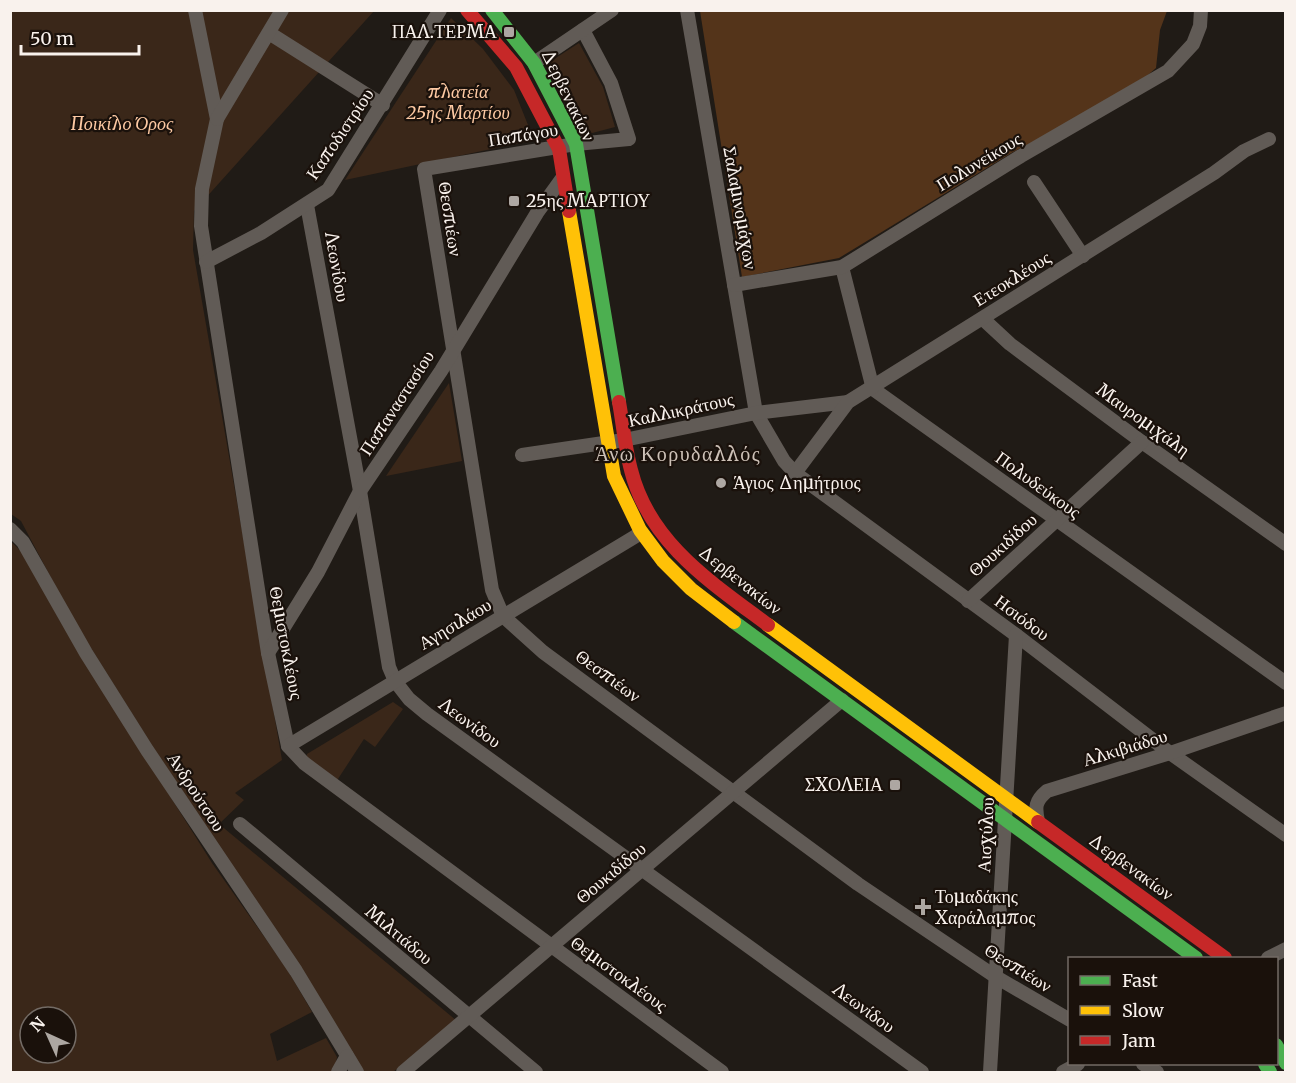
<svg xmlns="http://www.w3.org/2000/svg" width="1296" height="1083" font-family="Merriweather,serif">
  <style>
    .green { fill: #3a2719; fill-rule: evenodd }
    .forest { fill: #54341a }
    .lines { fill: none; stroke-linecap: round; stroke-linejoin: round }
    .street { stroke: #615b56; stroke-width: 14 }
    .fast { stroke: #4caf50; stroke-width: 14 }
    .slow { stroke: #ffc107; stroke-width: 14 }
    .jam { stroke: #c62828; stroke-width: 14 }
    .poi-dot { fill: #ada7a2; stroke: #1a110b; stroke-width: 2 }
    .labels { text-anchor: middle; stroke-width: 4.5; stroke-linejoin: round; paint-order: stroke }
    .poi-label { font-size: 18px; fill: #f9f2ed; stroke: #1a110b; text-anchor: start }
    .park-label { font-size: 18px; font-style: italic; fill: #fdc9a3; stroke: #1a110b }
    .street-label { font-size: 18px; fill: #f9f2ed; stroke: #1a110b }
    .neighbourhood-label { font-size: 20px; letter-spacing: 1.5px; fill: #cdc1b7; stroke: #1a110b }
  </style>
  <rect width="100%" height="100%" fill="#201b16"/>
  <!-- green -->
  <g class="green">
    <polygon points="11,11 374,11 194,211 193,250 282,760 235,793 244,800 219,824 457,1021 393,1072 364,1072 298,964 153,747 74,621 21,521 11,514"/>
    <polygon points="451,18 483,49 514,90 534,140 345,180"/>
    <polygon points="579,43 603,87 615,127 581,136 570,105 548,63"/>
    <polygon points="449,383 462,461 386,476"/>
    <path d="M10 541C34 560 46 595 60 621L212 863 287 969 312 1012 270 1034 277 1061 326 1038 337 1057 334 1072H11ZM30 1017H66V1053H30Z"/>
    <polygon points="393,702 403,709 375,747 364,739 336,782 307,761 307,754"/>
  </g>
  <!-- forest -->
  <polygon class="forest" points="700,11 1167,11 1160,30 1156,68 1120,99 1013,152 839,258 742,277"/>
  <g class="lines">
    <!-- street -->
    <g class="street">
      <polyline points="195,10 217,119 202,189 201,226 268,653 288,746 304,763 722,1072"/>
      <polyline points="687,10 756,413 784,461 795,473 1016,635 1170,753 1286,835"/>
      <polyline points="583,30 611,83 629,139 576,144 424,169 492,590 503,616 543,652 858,884 996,977 1070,1020"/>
      <polyline points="269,33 383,105"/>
      <polyline points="534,63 612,10"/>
      <polyline points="217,119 282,10"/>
      <polyline points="1034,182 1083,256"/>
      <polyline points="307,205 360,491 389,667 395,681 409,699 427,714 922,1072"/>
      <polyline points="206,262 261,233 328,190 440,10"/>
      <polyline points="842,267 873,389 1286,683"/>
      <polyline points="734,285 842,267 1021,156 1168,71 1193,44 1200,26 1201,10"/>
      <polyline points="983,319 1010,344 1142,442 1286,544"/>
      <polyline points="522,455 624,440 756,413 848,402"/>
      <polyline points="795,473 848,402 1214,173 1244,151 1269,139"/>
      <polyline points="10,529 23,542 86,653 147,750 296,971 357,1072"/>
      <polyline points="968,601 1142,442"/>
      <polyline points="268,653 318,572 360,491 441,371 537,213 563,177"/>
      <polyline points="288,746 641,533"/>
      <path d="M1038 821C1035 807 1035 801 1047 791L1170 753 1286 713"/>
      <polyline points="240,824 536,1072"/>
      <polyline points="1268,958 1286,949"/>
      <polyline points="1143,1064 1157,1072"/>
      <polyline points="338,1072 347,1056"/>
      <polyline points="403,1072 842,700"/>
      <polyline points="990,1072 1016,635"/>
      <polyline points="1063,1072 1078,1064"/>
    </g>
    <!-- fast -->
    <g class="fast">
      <polyline points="492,10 534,63 576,144 619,402"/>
      <polyline points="734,622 1196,958"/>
      <polyline points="1276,1045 1286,1063"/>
      <polyline points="1265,1064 1270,1072"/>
    </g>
    <!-- slow -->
    <g class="slow">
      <polyline points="569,211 614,476 640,530 663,561 691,589 734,622"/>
      <polyline points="768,625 1038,822"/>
    </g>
    <!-- jam -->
    <g class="jam">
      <polyline points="467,10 516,67 559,149 569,211"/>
      <path d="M619 402C623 424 625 448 631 470 649 543 712 583 768 625"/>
      <polyline points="1038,822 1225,958"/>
    </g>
  </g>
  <!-- markers -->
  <g class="poi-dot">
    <rect x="503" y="26" width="12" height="12" rx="3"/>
    <rect x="508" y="195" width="12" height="12" rx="3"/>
    <circle cx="721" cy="483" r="6"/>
    <rect x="889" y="779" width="12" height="12" rx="3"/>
    <path d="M920 898h6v6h6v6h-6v6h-6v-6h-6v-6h6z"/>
  </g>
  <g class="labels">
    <!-- poi labels -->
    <g class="poi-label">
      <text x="497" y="38" text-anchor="end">ΠΑΛ.ΤΕΡΜΑ</text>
      <text x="526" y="207">25ης ΜΑΡΤΙΟΥ</text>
      <text x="733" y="489">Άγιος Δημήτριος</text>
      <text x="883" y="791" text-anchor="end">ΣΧΟΛΕΙΑ</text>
      <text x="935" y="903">Τομαδάκης<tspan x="935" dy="21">Χαράλαμπος</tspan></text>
    </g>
    <!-- park labels -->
    <g class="park-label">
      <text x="458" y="98">πλατεία<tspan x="458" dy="21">25ης Μαρτίου</tspan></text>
      <text x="122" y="130">Ποικίλο Όρος</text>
    </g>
    <!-- street labels -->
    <g class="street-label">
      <text transform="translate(568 95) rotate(64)" y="6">Δερβενακίων</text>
      <text transform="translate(340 134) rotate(-56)" y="6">Καποδιστρίου</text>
      <text transform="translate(523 135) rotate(-9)" y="6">Παπάγου</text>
      <text transform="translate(979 162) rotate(-31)" y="6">Πολυνείκους</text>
      <text transform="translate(740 208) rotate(80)" y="6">Σαλαμινομάχων</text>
      <text transform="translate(450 219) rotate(81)" y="6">Θεσπιέων</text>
      <text transform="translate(337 267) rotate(80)" y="6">Λεωνίδου</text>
      <text transform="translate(1012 279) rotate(-32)" y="6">Ετεοκλέους</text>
      <text transform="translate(397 403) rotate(-57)" y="6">Παπαναστασίου</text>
      <text transform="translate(681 410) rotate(-12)" y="6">Καλλικράτους</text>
      <text transform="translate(1143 420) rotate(36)" y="6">Μαυρομιχάλη</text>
      <text transform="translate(1038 485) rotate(36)" y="6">Πολυδεύκους</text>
      <text transform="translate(1003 545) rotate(-42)" y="6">Θουκιδίδου</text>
      <text transform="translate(740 580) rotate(38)" y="6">Δερβενακίων</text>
      <text transform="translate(1022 618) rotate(37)" y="6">Ησιόδου</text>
      <text transform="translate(455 624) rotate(-31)" y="6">Αγησιλάου</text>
      <text transform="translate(286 643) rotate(79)" y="6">Θεμιστοκλέους</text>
      <text transform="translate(608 676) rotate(36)" y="6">Θεσπιέων</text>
      <text transform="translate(470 723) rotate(36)" y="6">Λεωνίδου</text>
      <text transform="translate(1125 748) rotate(-17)" y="6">Αλκιβιάδου</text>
      <text transform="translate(196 792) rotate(57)" y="6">Ανδρούτσου</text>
      <text transform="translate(986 835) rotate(-87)" y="6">Αισχύλου</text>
      <text transform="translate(1131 867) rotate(36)" y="6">Δερβενακίων</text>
      <text transform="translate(611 873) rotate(-40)" y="6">Θουκιδίδου</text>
      <text transform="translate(399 935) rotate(40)" y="6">Μιλτιάδου</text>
      <text transform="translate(1018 968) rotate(32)" y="6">Θεσπιέων</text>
      <text transform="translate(619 974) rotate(36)" y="6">Θεμιστοκλέους</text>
      <text transform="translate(864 1008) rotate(36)" y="6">Λεωνίδου</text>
    </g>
    <!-- neighbourhood labels -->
    <g class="neighbourhood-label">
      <text x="678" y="461">Άνω Κορυδαλλός</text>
    </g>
  </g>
  <!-- border -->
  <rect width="1296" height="1083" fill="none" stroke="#f9f2ed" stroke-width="24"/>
  <!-- legend -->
  <rect x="1068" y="957" width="210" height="108" fill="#1a110b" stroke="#736b65" stroke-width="1.5"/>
  <rect x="1080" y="976" width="30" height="9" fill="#4caf50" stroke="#736b65" stroke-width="1.5"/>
  <text x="1122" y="987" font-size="18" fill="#f9f2ed">Fast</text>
  <rect x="1080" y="1006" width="30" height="9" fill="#ffc107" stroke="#736b65" stroke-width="1.5"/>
  <text x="1122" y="1017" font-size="18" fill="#f9f2ed">Slow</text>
  <rect x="1080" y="1036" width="30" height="9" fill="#c62828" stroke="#736b65" stroke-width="1.5"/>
  <text x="1122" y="1047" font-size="18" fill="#f9f2ed">Jam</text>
  <!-- north arrow -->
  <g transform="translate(48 1035) rotate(315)"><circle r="28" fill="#1a110b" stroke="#736b65" stroke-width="1.5"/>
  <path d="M0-4.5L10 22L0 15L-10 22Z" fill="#ada7a2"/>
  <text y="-9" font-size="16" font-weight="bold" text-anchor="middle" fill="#f9f2ed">N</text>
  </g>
  <!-- scale -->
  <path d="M21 45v9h118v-9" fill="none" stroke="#f9f2ed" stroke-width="3"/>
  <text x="30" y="45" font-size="18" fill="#f9f2ed" stroke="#1a110b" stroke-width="4.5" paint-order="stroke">50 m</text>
</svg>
